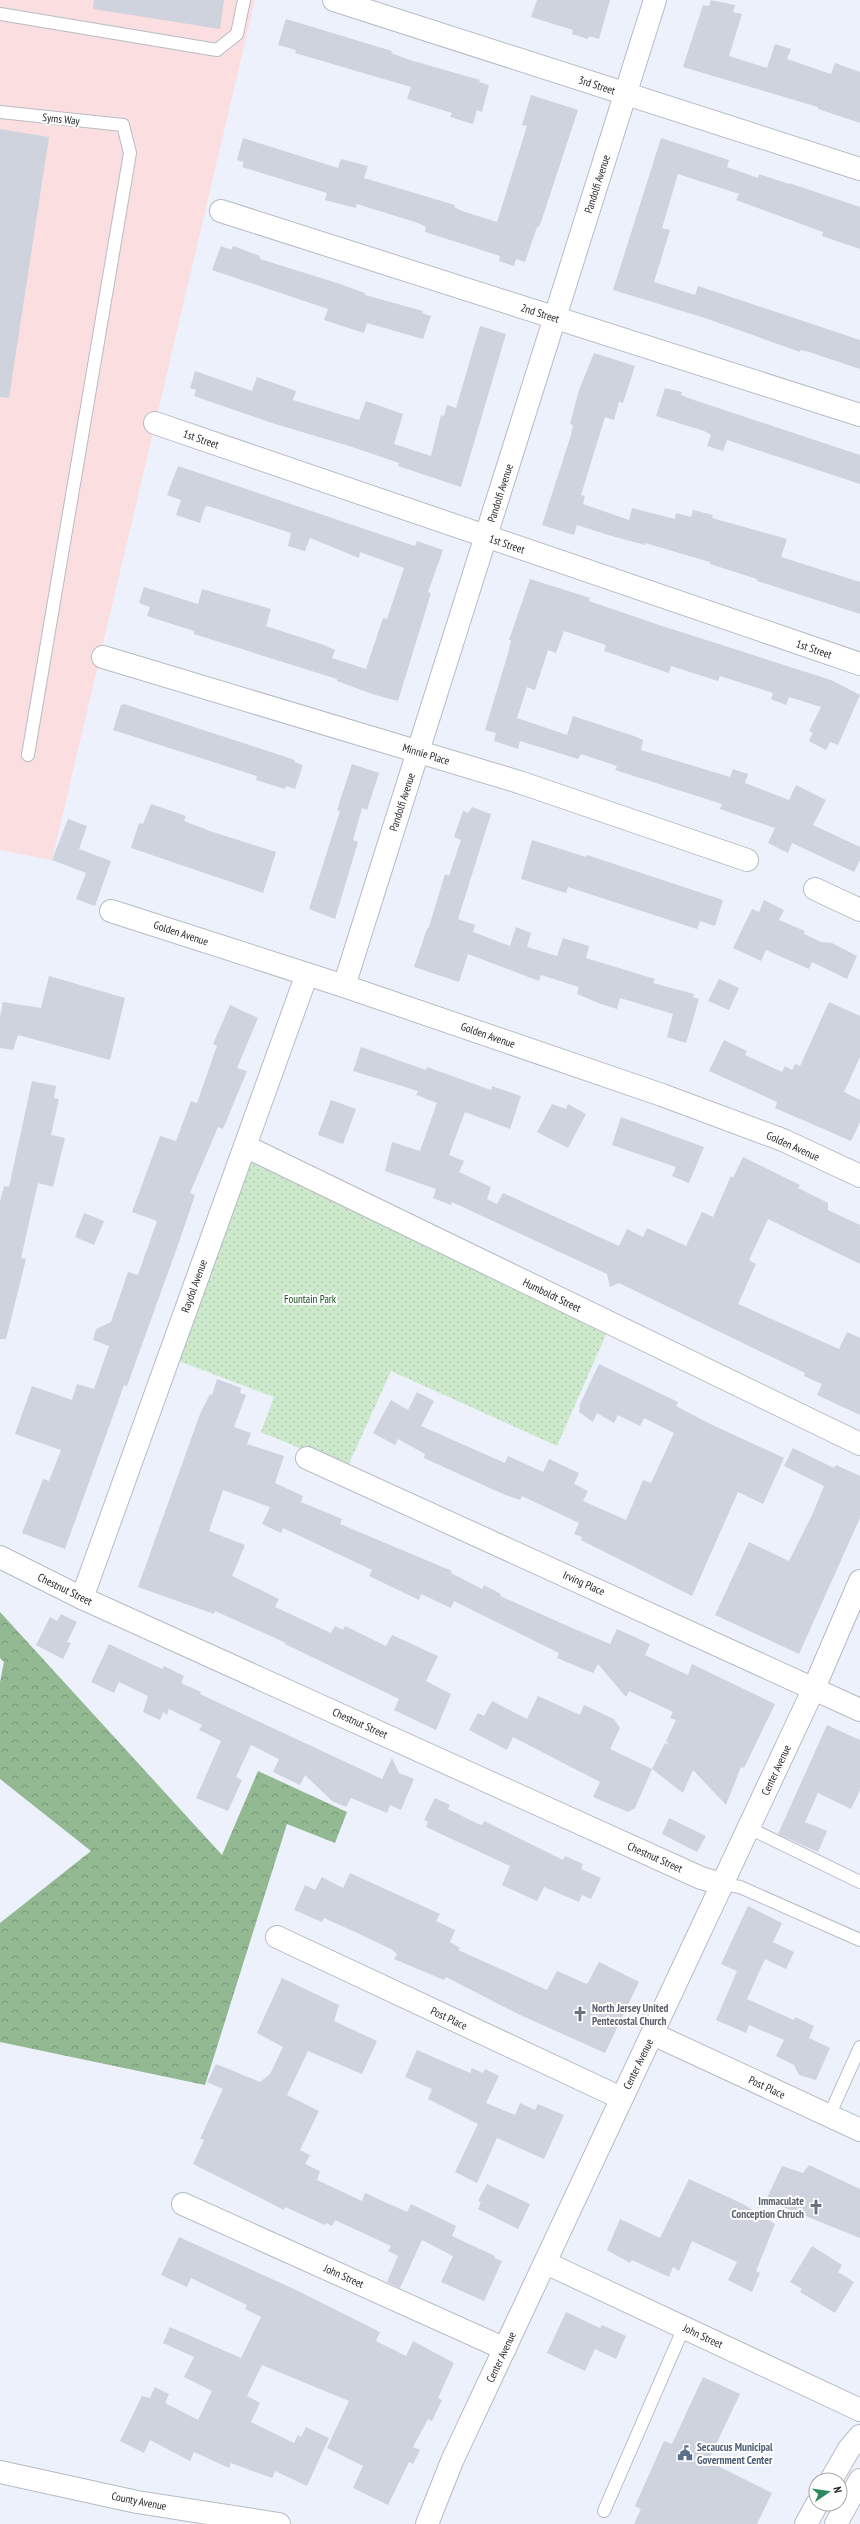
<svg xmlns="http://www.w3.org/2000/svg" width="860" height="2524" font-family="'PT Sans Narrow',sans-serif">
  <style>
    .commercial { fill: #fbdfe0 }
    .grass { fill: url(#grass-dots) }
    .forest { fill: url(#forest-crowns) }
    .building { fill: #ced3dd }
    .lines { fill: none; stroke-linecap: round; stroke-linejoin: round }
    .lane-casing { stroke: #b7bbc5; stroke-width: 14 }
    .street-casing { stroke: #b7bbc5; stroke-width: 24 }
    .secondary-casing { stroke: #b7bbc5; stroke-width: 24 }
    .lane { stroke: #fff; stroke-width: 12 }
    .street { stroke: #fff; stroke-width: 22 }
    .secondary { stroke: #fff; stroke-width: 22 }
    .labels { text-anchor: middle; stroke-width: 4; stroke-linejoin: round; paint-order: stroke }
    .street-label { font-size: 11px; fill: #26272b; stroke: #fefefe }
    .park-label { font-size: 11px; fill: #154d1a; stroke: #fefefe }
    .worship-label { font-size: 11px; font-weight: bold; fill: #5b616d; stroke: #fefefe; text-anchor: start }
    .service-label { font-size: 11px; font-weight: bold; fill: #4e5e75; stroke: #fefefe; text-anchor: start }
  </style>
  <defs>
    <pattern id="grass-dots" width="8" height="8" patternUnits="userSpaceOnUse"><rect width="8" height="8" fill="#cde9cc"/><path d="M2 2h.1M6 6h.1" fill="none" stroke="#b0c8af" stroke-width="1.8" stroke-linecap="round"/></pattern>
    <pattern id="forest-crowns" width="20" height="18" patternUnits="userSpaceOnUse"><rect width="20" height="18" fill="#92b992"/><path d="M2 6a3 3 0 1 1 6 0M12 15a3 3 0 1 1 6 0" fill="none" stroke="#779677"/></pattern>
  </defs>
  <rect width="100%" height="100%" fill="#ecf1fb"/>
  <!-- commercial -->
  <polygon class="commercial" points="0,0 255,0 52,860 0,850"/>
  <!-- grass -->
  <polygon class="grass" points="250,1154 611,1323 557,1446 391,1371 347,1468 261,1432 274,1397 176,1360"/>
  <!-- forest -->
  <polygon class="forest" points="0,1612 222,1855 258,1771 347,1812 335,1843 287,1824 205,2085 0,2042 0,1923 91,1851 0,1779 0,1682 4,1662 0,1658"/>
  <!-- building -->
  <g class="building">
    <polygon points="94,0 224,0 220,29 93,9"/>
    <polygon points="537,0 610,0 599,39 589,36 588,39 572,34 573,30 531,17"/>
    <polygon points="711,0 735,5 733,12 742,14 729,56 767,68 775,44 791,49 787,59 831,74 835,63 860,72 860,123 818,109 818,107 683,67 703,5 709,6"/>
    <polygon points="286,19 392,51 391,53 410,60 480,80 479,82 489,85 482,112 477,110 473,124 450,117 452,113 407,99 411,87 295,53 296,50 278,45"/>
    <polygon points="531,95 578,110 542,219 539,227 537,227 525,262 516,259 514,266 499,261 500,256 425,232 426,227 418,223 357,204 356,208 325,200 327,193 242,167 244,162 237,160 243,138 338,168 341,159 368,166 364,178 455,205 454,207 462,211 497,222 527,126 522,125"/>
    <polygon points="0,129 49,137 9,398 0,397"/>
    <polygon points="661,138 729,160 727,167 758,178 759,174 789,184 789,183 860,207 860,249 822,236 823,232 736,200 739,194 678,174 662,228 670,230 654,282 695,295 698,286 860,340 860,369 809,352 800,350 800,352 705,318 613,290"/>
    <polygon points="221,246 231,250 233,246 260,256 260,259 337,283 365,293 365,295 423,311 422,313 431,316 423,339 367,323 364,333 324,320 328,309 212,270"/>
    <polygon points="480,326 506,334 461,487 398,466 399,463 349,446 275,424 194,396 196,390 190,388 195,371 252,391 257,377 296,391 293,400 359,420 366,401 403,414 394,444 431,456 441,415 444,416 447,405 456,408"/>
    <polygon points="594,353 635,366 623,403 619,402 614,420 605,417 581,495 585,496 583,504 629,520 632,508 675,519 676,513 691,517 693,510 713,515 712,518 787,539 781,557 860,582 860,614 757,581 757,579 710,564 710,562 645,543 645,545 608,535 577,525 574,535 542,525 571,435 573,425 570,424 579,390"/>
    <polygon points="665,388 682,392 681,395 691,399 860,455 860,484 727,440 723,451 707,446 711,435 704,431 656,416"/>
    <polygon points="178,466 415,546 417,541 443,550 428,592 431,593 398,701 372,694 337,681 337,679 194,634 194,631 147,616 150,607 139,603 144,587 198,604 202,589 271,609 266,626 324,645 335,650 332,658 366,669 383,618 387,619 404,568 360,552 359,558 310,538 305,551 288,546 291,533 208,506 205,507 200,523 176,515 181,500 167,495"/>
    <polygon points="530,579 590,598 589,601 659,625 831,680 860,695 838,745 830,742 826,750 809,741 813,733 809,731 821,707 789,697 786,705 771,699 773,693 720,676 718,681 671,666 669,673 604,651 606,645 564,631 556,653 548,650 535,690 527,687 517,718 567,735 573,716 634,736 643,740 641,750 730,777 733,769 748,774 745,783 789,800 796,785 826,800 813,825 860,847 860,860 854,872 792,843 788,853 768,843 775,828 720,809 722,804 615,770 617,766 581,754 578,759 520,741 518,749 494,741 496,733 485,730 509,650 511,640 509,640"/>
    <polygon points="124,704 295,760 294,762 303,765 295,789 286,786 285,789 256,780 257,776 113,730 121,705"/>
    <polygon points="352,764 379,773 367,810 362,808 353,840 358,842 335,919 309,909 340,811 337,810"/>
    <polygon points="151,804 186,816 184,821 210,831 276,852 263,893 131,848 139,823 143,824"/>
    <polygon points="472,807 491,814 458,919 475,925 473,932 510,946 516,927 531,933 527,947 557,956 563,938 589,946 586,958 655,979 653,983 694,994 693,997 699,999 686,1043 667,1037 673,1014 620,998 617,1009 601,1004 577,994 579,987 541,975 539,981 468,954 459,982 414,967 427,929 429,927 445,874 449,876 461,840 454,837 463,811 468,813"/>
    <polygon points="68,819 87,826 79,849 111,861 95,906 76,899 86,873 52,860"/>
    <polygon points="532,840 586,857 587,855 723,900 715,926 700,921 697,929 568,887 566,893 521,879"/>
    <polygon points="764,900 784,910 779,920 805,931 804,934 821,942 832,943 857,956 847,979 812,962 809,969 766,950 761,961 733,948 752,909 759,912"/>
    <polygon points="49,976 125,998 110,1060 18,1035 13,1050 0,1048 0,1017 3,1002 41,1008"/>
    <polygon points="719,979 739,988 729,1010 708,1001"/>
    <polygon points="829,1002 860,1016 860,1057 844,1092 860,1100 860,1122 851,1141 775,1108 777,1102 709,1071 724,1040 747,1051 745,1055 782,1072 785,1066 792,1070 795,1064 800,1066"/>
    <polygon points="230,1005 258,1018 237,1068 247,1071 223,1129 218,1127 190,1193 195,1195 179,1242 127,1386 124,1385 65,1549 22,1533 43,1479 49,1481 61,1450 15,1434 32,1386 72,1400 77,1384 94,1389 109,1346 93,1340 96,1329 111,1322 128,1272 138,1275 157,1221 132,1212 160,1136 176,1141 191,1101 197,1103 217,1046 213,1044"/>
    <polygon points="361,1047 426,1070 427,1067 491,1090 492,1086 521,1096 510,1129 465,1112 449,1155 464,1161 459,1172 491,1187 487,1199 497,1204 503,1193 619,1246 627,1229 643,1237 647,1228 686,1246 702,1212 713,1217 731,1176 733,1178 743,1157 800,1185 798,1188 828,1203 828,1210 860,1225 860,1264 768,1219 749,1260 756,1264 738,1304 839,1349 847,1332 860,1338 860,1415 817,1395 822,1384 804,1376 805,1373 619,1283 610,1287 607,1274 452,1202 451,1205 433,1198 436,1189 385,1171 392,1142 420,1151 437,1103 416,1095 418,1091 353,1071"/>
    <polygon points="32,1081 56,1086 54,1098 59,1099 51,1135 65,1138 53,1187 38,1183 21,1258 26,1259 6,1339 0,1339 0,1202 4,1186 9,1187"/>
    <polygon points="331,1100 356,1109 343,1144 318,1135"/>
    <polygon points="552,1104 566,1109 568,1104 586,1114 568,1148 537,1132"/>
    <polygon points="621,1117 704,1147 689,1183 672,1176 676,1167 612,1145"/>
    <polygon points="84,1213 104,1221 94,1245 75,1237"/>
    <polygon points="599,1364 678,1402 676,1406 708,1423 784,1458 763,1504 738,1492 692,1596 581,1540 582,1537 574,1534 579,1523 522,1496 520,1500 503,1494 424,1458 425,1454 398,1439 395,1445 373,1433 391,1400 408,1410 417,1392 434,1401 421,1426 505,1463 508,1456 543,1472 549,1459 579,1473 574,1484 588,1491 583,1501 626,1520 643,1480 651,1483 674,1433 644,1418 640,1426 618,1415 614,1423 597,1413 593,1422 579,1412 580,1404"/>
    <polygon points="217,1379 241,1388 240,1393 246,1395 234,1427 251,1433 247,1444 284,1456 275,1483 303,1496 301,1502 342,1519 340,1524 452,1571 451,1573 482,1589 484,1585 501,1594 500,1596 570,1627 610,1644 617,1629 650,1644 645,1655 688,1675 692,1664 775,1704 744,1768 741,1767 726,1805 693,1770 683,1793 652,1769 665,1743 670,1745 666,1741 676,1720 670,1718 673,1712 629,1691 626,1697 598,1664 593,1673 557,1658 559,1653 454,1601 451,1608 421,1594 419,1600 369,1576 372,1570 283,1528 281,1533 262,1524 270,1507 223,1490 209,1531 245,1545 232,1576 279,1599 275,1607 331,1633 335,1626 343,1630 345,1626 386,1646 392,1635 438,1656 426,1681 451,1694 436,1730 394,1710 399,1699 285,1644 286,1643 215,1611 214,1614 138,1587 200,1414 210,1394 212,1395"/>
    <polygon points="793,1448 834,1468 836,1465 860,1476 860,1518 799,1654 715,1615 749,1542 789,1561 813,1513 824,1486 784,1466"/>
    <polygon points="61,1614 77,1622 67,1642 71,1643 63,1659 36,1645 50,1617 57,1621"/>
    <polygon points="109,1644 162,1669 164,1666 184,1676 181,1683 201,1692 200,1694 382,1779 392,1758 399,1773 414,1779 401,1810 390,1805 387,1813 351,1798 346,1807 332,1801 305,1775 300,1785 273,1772 279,1759 251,1745 236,1777 242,1780 228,1811 196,1798 221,1741 199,1730 202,1725 169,1709 167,1715 163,1712 160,1720 143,1712 148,1696 119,1682 114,1693 91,1682"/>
    <polygon points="538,1696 580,1715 584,1705 614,1719 620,1728 610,1749 652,1769 635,1808 628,1812 593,1797 600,1782 513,1737 507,1750 469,1730 478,1713 484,1716 492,1701 527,1719"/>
    <polygon points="827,1725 860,1740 860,1790 851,1809 818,1793 805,1822 827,1831 818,1852 778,1834"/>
    <polygon points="435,1798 450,1805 448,1809 478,1824 482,1825 484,1821 563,1860 565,1856 583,1864 581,1869 601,1878 591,1899 582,1895 579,1902 544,1887 537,1901 502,1885 510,1866 426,1827 428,1822 424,1820"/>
    <polygon points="669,1818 706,1836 697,1852 662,1834"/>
    <polygon points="350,1873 440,1914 436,1921 455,1930 450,1942 460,1948 458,1950 547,1990 557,1971 587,1984 599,1962 639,1982 605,2053 518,2014 446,1977 444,1980 394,1959 397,1954 391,1949 355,1932 324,1918 322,1922 294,1910 305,1885 315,1890 322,1877 343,1888"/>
    <polygon points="748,1906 782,1923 773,1942 794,1952 786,1969 765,1959 747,1999 794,2020 795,2017 814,2026 809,2038 830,2048 816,2080 799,2075 794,2065 776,2056 784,2040 749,2025 746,2033 716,2020 737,1971 721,1964"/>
    <polygon points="282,1978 339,2005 334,2021 377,2041 362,2074 308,2051 287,2095 319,2111 300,2150 310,2155 305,2164 320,2171 317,2180 362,2201 365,2193 407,2212 411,2204 456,2226 452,2236 495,2256 494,2258 502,2261 484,2301 441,2282 453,2256 422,2240 400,2288 387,2282 398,2256 388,2251 391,2246 335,2220 332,2226 326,2223 325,2225 285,2207 284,2210 193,2164 204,2140 200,2139 223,2089 207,2082 216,2064 260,2082 270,2074 283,2047 257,2033"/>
    <polygon points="417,2050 470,2073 472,2068 483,2073 485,2069 499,2076 486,2103 515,2115 520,2103 535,2110 538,2104 564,2115 544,2159 497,2138 477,2183 455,2172 478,2124 428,2099 432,2089 405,2077"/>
    <polygon points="809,2165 860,2189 860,2238 766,2200 782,2166 803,2173"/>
    <polygon points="689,2179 743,2204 775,2224 756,2271 760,2273 752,2292 728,2280 737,2262 692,2241 679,2271 673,2267 669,2277 632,2260 630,2263 607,2250 620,2219 660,2238"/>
    <polygon points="487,2184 530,2204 518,2229 478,2209 481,2202 478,2201"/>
    <polygon points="179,2237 294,2289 380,2332 376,2341 406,2356 413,2341 454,2363 438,2398 442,2400 432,2421 428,2419 413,2447 420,2450 413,2464 409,2462 388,2505 353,2488 363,2466 327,2448 349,2401 262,2365 247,2396 260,2403 251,2422 294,2443 298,2435 301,2437 306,2427 329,2438 307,2486 275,2471 272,2478 231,2463 229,2468 194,2452 190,2461 150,2440 144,2453 120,2441 142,2396 150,2398 155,2387 169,2394 165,2403 198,2420 212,2391 184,2377 194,2357 163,2343 170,2327 241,2358 261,2317 245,2309 247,2305 191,2278 187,2287 161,2275"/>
    <polygon points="812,2246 842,2265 838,2272 854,2282 835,2313 800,2292 802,2289 790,2282"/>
    <polygon points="566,2312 600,2328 602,2325 626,2336 616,2359 595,2349 585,2371 547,2353"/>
    <polygon points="703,2377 740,2394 708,2461 772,2493 757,2524 634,2524 641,2509 635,2506 664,2441 672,2444"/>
  </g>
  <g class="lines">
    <!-- lane casing -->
    <g class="lane-casing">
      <g id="lane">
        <polyline points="0,14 217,50 237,34 244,0"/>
        <polyline points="0,112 123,125 130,153 28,755"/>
        <polyline points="749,1828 860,1882"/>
        <polyline points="722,1884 740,1887 860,1940"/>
        <polyline points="829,2116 860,2047"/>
        <polyline points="604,2511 684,2327"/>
      </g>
    </g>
    <!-- street casing -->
    <g class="street-casing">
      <g id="street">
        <polyline points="334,0 860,169"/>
        <polyline points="221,211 860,415"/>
        <polyline points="155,423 860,664"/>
        <polyline points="103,657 519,782 747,860"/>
        <polyline points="815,889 860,910"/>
        <polyline points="111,911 344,986 662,1095 783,1140 860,1176"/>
        <polyline points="344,986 655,0"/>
        <polyline points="245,1146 860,1444"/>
        <polyline points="307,1458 860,1710"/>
        <polyline points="0,1557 82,1598 701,1878 722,1884"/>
        <polyline points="82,1598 307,974"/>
        <polyline points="277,1937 621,2098"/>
        <polyline points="653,2034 860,2130"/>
        <polyline points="183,2204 505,2349"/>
        <polyline points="546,2263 860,2410"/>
        <polyline points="427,2524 452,2461 814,1688 860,1581"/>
      </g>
    </g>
    <!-- secondary casing -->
    <g class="secondary-casing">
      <g id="secondary">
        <polyline points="0,2472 137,2502 279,2524"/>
        <polyline points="831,2480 849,2449 860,2436"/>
        <polyline points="806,2524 817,2504"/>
        <polyline points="836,2524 860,2480"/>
      </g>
    </g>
    <!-- lane -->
    <use href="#lane" class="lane"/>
    <!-- street -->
    <use href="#street" class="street"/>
    <!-- secondary -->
    <use href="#secondary" class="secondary"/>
  </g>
  <!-- icons -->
  <defs>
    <g id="church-bare" transform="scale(1.2)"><path d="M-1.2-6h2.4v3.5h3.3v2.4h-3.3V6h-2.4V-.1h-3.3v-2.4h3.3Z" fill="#6b7280" stroke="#fefefe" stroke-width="2.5" paint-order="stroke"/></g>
    <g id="civic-bare" transform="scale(1.2)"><path d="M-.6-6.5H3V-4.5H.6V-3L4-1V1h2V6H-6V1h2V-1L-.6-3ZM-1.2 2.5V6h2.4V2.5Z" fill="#5c6f8a" stroke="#fefefe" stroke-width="2.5" paint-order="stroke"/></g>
  </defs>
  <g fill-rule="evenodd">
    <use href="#church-bare" x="580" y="2014"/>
    <use href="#church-bare" x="816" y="2207"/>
    <use href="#civic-bare" x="685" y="2453"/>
  </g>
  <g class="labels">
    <!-- street labels -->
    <g class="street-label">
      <text transform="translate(597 85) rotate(18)" y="4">3rd Street</text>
      <text transform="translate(61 119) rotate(6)" y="4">Syms Way</text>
      <text transform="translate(597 184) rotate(-72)" y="4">Pandolfi Avenue</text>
      <text transform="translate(540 313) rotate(18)" y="4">2nd Street</text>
      <text transform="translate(201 439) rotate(19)" y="4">1st Street</text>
      <text transform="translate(500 493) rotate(-72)" y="4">Pandolfi Avenue</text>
      <text transform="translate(507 544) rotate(19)" y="4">1st Street</text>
      <text transform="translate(814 649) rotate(19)" y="4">1st Street</text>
      <text transform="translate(426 754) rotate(17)" y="4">Minnie Place</text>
      <text transform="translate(402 802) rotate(-72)" y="4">Pandolfi Avenue</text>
      <text transform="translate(181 933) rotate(18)" y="4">Golden Avenue</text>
      <text transform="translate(488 1035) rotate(19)" y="4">Golden Avenue</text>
      <text transform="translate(793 1146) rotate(24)" y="4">Golden Avenue</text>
      <text transform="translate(194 1286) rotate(-70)" y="4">Raydol Avenue</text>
      <text transform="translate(552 1295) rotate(26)" y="4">Humboldt Street</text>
      <text transform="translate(584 1583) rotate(24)" y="4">Irving Place</text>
      <text transform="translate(65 1589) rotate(26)" y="4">Chestnut Street</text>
      <text transform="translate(360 1723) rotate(24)" y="4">Chestnut Street</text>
      <text transform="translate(776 1770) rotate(-65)" y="4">Center Avenue</text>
      <text transform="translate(655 1857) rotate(24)" y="4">Chestnut Street</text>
      <text transform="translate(449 2018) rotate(25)" y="4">Post Place</text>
      <text transform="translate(638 2064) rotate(-64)" y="4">Center Avenue</text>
      <text transform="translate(767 2087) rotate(25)" y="4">Post Place</text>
      <text transform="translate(344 2276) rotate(24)" y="4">John Street</text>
      <text transform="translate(703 2336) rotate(25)" y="4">John Street</text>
      <text transform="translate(501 2357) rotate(-65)" y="4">Center Avenue</text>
      <text transform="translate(139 2501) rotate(11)" y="4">County Avenue</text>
    </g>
    <!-- park labels -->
    <g class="park-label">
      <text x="310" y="1303">Fountain Park</text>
    </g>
    <!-- worship labels -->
    <g class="worship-label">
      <text x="592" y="2012">North Jersey United<tspan x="592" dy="13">Pentecostal Church</tspan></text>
      <text x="804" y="2205" text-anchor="end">Immaculate<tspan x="804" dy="13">Conception Chruch</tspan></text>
    </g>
    <!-- service labels -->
    <g class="service-label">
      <text x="697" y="2451">Secaucus Municipal<tspan x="697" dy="13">Government Center</tspan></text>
    </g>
  </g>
  <!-- north arrow -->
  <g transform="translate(828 2492) rotate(77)"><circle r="19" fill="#fefefe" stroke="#a8a8aa"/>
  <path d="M0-3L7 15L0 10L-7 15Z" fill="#2e895f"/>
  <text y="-6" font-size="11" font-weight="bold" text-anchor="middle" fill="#26272b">N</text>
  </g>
</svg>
